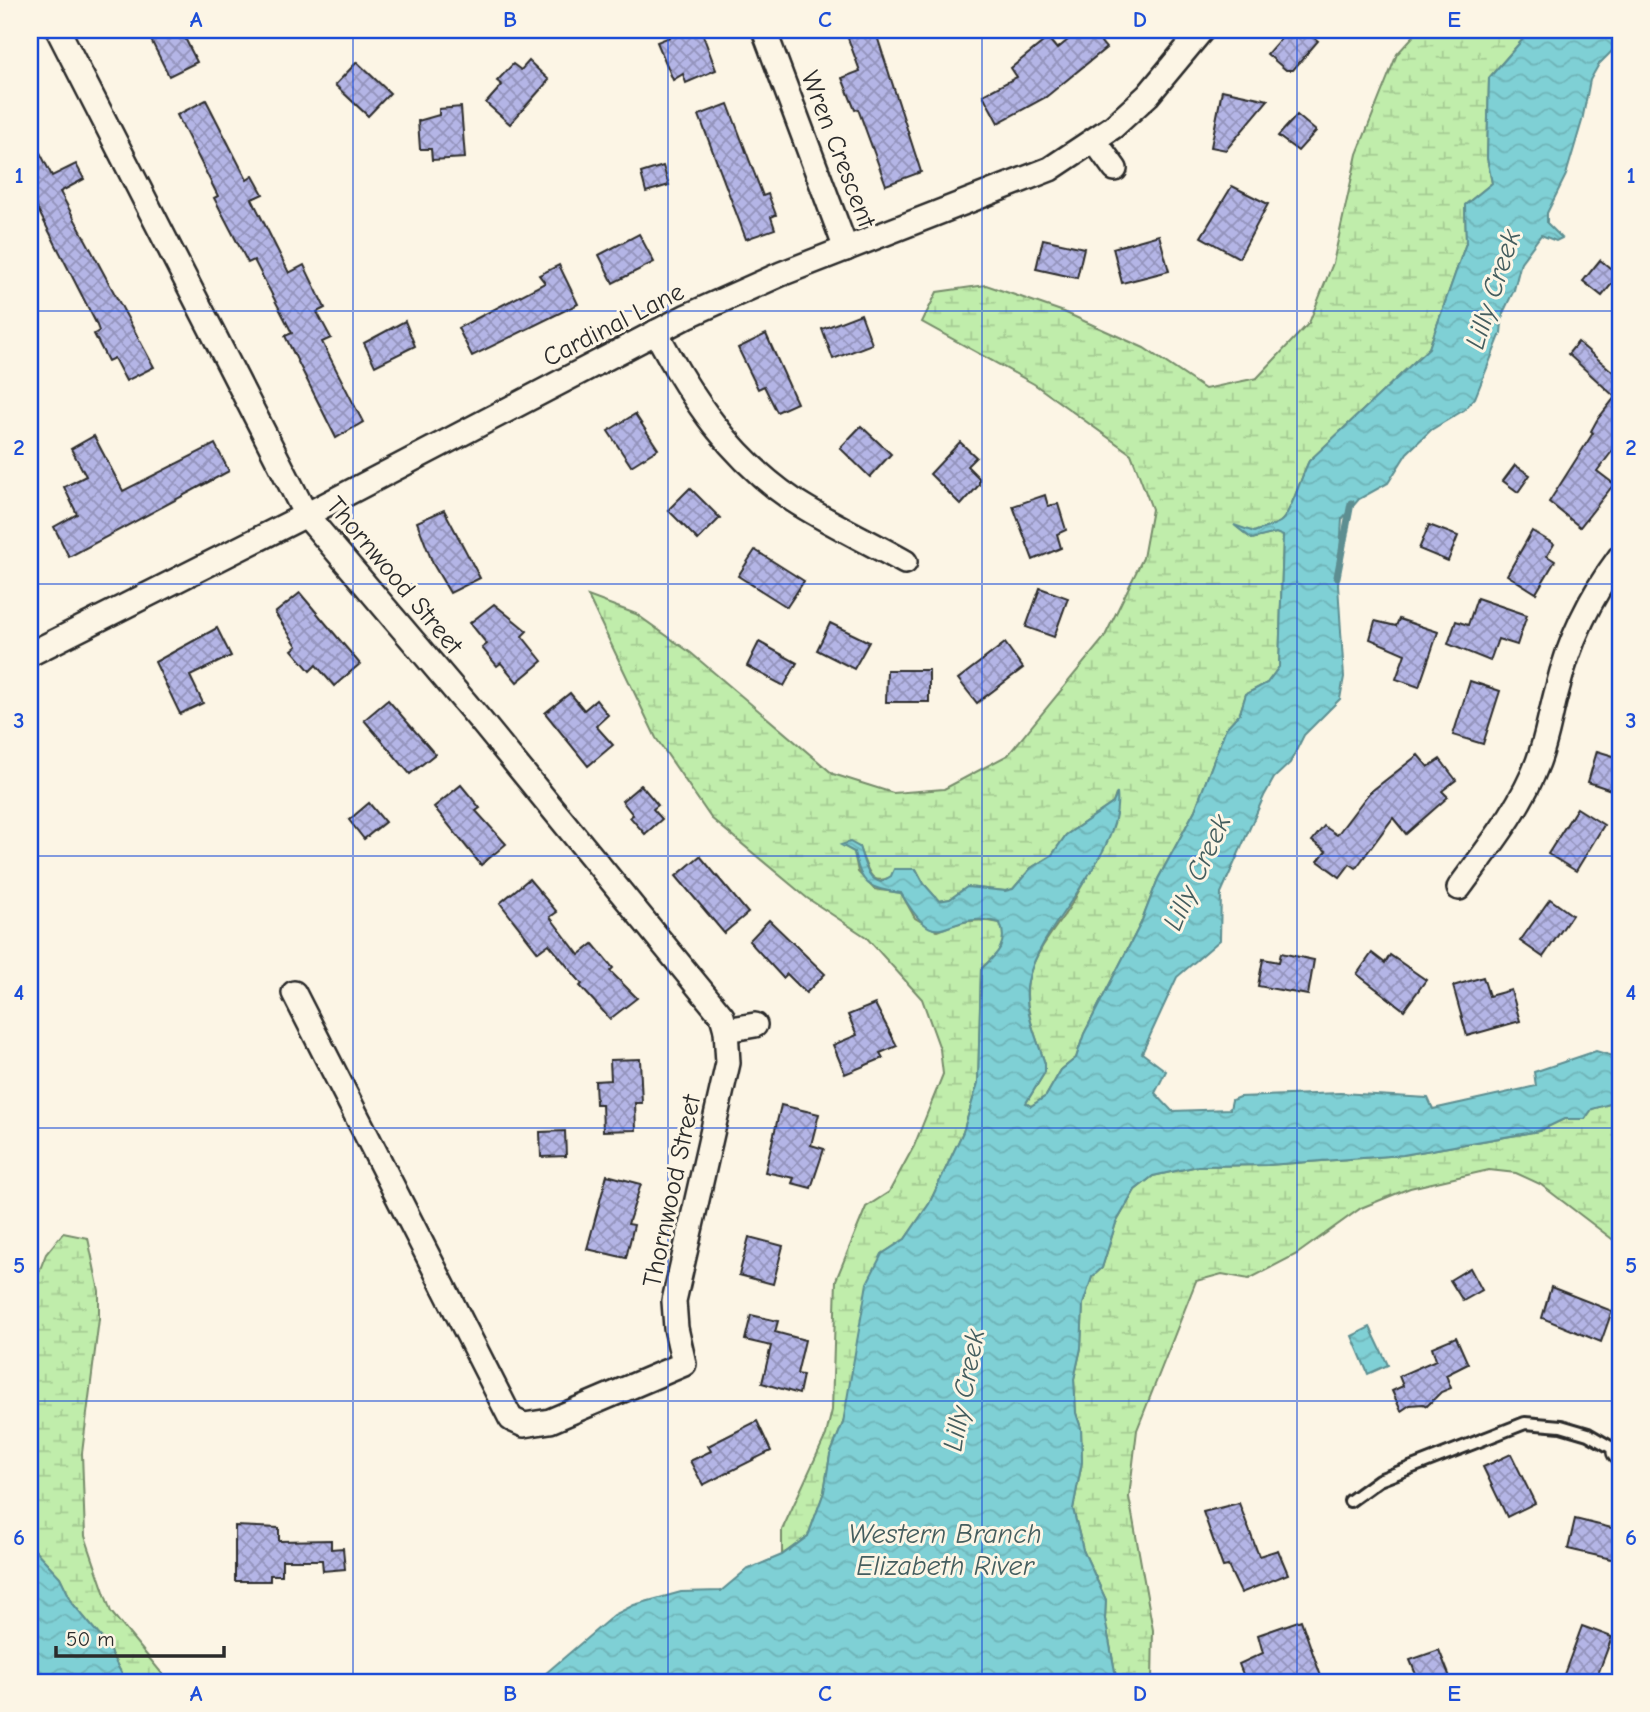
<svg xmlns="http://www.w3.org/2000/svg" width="1650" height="1712" font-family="'Comic Neue',sans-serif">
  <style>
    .wetland { fill: url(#wetland-marsh); stroke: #768c6b; stroke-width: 2 }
    .water { fill: url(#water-waves); stroke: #5d8e91; stroke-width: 2 }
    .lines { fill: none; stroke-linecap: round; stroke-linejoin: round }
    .stream { stroke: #5d8e91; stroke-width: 7 }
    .building { fill: url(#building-cross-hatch); stroke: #2b2b2b; stroke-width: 2 }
    .lane-casing { stroke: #2b2b2b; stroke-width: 16 }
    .street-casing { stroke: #2b2b2b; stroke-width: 28 }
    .lane { stroke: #fcf5e5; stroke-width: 10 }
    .street { stroke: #fcf5e5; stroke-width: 23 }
    .grid { fill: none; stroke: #1d4ed8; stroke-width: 2; stroke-opacity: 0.55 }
    .labels { text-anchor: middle; stroke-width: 6; stroke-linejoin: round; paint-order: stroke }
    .street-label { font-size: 26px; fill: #2b2b2b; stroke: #fcf5e5 }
    .water-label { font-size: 28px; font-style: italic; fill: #445d5e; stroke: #fcf5e5 }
    .neatline { fill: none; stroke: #1d4ed8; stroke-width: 2.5 }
    .grid-label { font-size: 23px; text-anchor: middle; font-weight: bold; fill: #1d4ed8 }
  </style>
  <defs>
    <pattern id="wetland-marsh" width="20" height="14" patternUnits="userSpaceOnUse" patternTransform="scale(1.75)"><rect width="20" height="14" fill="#c0edab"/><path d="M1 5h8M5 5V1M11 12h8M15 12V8" fill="none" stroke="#a5cb93"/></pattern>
    <pattern id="water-waves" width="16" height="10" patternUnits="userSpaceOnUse" patternTransform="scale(1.75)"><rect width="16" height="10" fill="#7fd0d5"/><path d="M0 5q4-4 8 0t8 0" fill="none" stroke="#6eb3b7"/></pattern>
    <pattern id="building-cross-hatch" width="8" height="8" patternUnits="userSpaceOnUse" patternTransform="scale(1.75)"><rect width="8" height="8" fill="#b4b5e6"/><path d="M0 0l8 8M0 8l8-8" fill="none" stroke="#9393bb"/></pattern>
  </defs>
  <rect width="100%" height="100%" fill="#fcf5e5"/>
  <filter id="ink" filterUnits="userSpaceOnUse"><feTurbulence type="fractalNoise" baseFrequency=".0143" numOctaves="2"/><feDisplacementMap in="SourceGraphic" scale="14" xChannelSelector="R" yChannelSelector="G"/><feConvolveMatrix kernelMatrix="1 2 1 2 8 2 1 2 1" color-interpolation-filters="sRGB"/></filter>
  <g filter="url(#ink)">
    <!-- wetland -->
    <g class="wetland">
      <path d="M1419 30H1531L1489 78 1487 158 1492 183 1465 205 1466 243 1429 348 1309 461C1302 474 1290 516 1280 522 1273 526 1262 529 1254 532L1237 527 1252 539 1276 533 1283 535 1279 667 1267 683 1246 694 1240 713 1226 728 1195 810 1158 879 1141 923 1084 1034 1076 1058 1061 1070 1046 1096 1031 1106 1026 1103 1045 1072V1064C1037 1038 1023 1010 1028 982 1033 950 1060 925 1075 898 1097 860 1105 837 1116 794L1113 803 1066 835 1052 855 1031 868 1013 889 1006 891 967 887 950 899 939 901 924 884 916 869C875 880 875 894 859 847L842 845 854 852 858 872 874 889 901 893 915 918 937 931C960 922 976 917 1000 923L1005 935 999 952 981 969 978 1083 963 1132 929 1204 905 1239 882 1254 843 1423 830 1455 824 1492 808 1536 782 1555V1530L826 1435 832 1410 836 1280 866 1207 889 1192 914 1146 943 1074 940 1049 922 999 866 937 807 898 711 818 656 738 588 596 636 614 691 653 833 774 893 793 944 789 1008 755 1104 638 1143 558 1152 509 1131 454 1034 384 922 322 937 292 986 285 1064 312 1144 348 1205 389 1257 378 1309 323 1333 263 1357 154 1397 54Z"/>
      <polygon points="1620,1101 1620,1245 1540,1184 1516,1173 1489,1170 1410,1188 1361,1208 1297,1254 1249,1279 1222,1274 1196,1281 1137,1430 1129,1497 1153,1630 1152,1682 1117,1682 1105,1619 1106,1600 1083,1550 1073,1509 1082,1462 1081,1428 1076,1413 1074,1379 1081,1348 1083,1304 1092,1277 1102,1268 1116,1223 1135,1190 1153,1176 1198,1166 1268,1165 1403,1155 1539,1131 1564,1119 1585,1119 1592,1109"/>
      <polygon points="63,1233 88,1238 99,1291 99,1319 82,1453 85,1536 111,1612 169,1682 126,1682 105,1642 73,1604 60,1577 30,1545 30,1295 46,1254"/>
    </g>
    <!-- water -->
    <g class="water">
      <path d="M1531 30H1620V43L1599 64 1590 80 1582 121 1566 175 1547 213V223L1562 238 1556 241 1541 235 1521 262 1514 290 1503 313 1501 333 1475 398 1464 410 1431 430 1407 453 1388 483 1359 499 1342 519 1338 585 1344 677 1340 699 1304 735 1290 763 1274 778 1264 796 1221 893 1220 940 1177 977 1142 1053 1166 1071 1155 1093 1172 1111 1230 1109 1232 1100 1239 1097 1340 1093 1428 1098 1433 1109 1536 1086 1534 1072 1596 1051 1620 1058V1101L1592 1109 1585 1119H1564L1539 1131 1403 1155 1268 1165 1198 1166 1153 1176 1135 1190 1116 1223 1102 1268 1092 1277 1083 1304 1081 1348 1074 1379 1076 1413 1081 1428 1082 1462 1073 1509 1083 1550 1106 1600 1105 1619 1117 1682H530L545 1674 614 1615 634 1605 681 1592 721 1591 746 1570 782 1555 808 1536 824 1492 830 1455 843 1423 867 1283 882 1254 905 1239 929 1204 963 1132 978 1083 981 969C996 955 1009 945 1000 923 943 906 942 964 901 893 868 888 862 886 854 852L841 845 850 842 859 847C864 860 866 879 881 882L891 876 894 869H916L924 884 939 901 950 899 967 887 1005 891 1013 889 1031 868 1052 855 1066 835 1113 803 1117 793C1124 857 1040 922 1028 981 1022 1009 1037 1038 1045 1064V1072L1026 1103 1031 1106 1046 1096 1061 1070 1076 1058 1084 1034 1141 923 1158 879 1195 810 1226 728 1240 713 1246 694 1267 683 1279 667 1283 536 1276 533 1252 539 1234 525 1254 532C1262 529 1273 526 1280 522 1290 516 1302 474 1309 461L1429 348 1466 243 1465 205 1492 183 1487 158 1489 78Z"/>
      <polygon points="1370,1327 1388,1365 1368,1374 1352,1336"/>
      <polygon points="30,1545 60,1577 73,1604 105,1642 126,1682 30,1682"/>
    </g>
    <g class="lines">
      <!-- stream -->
      <polyline class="stream" points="1337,577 1351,503"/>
    </g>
    <!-- building -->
    <g class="building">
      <polygon points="146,30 181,30 197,62 169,76"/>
      <polygon points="687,30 701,30 716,70 686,83 683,74 673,80 657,42"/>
      <polygon points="845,30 875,30 921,172 886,185 858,109 855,110 842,78 860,71"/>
      <polygon points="1080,30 1091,30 1106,48 1046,97 998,123 983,95 1017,77 1011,68 1048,38 1057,49"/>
      <polygon points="1288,30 1304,30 1318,41 1293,70 1286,70 1267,54"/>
      <polygon points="529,61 549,80 510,124 486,103 502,85 497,81 513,64 521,70"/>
      <polygon points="357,62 390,93 368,116 335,85"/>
      <polygon points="1222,90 1268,100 1226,150 1211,147"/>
      <polygon points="206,100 247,180 253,176 263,194 252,199 289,273 304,265 325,308 317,312 331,338 322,342 363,422 336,438 285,336 292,333 254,260 248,263 214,198 218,196 177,115"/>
      <polygon points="728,104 763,196 768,194 776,215 771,217 775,229 746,239 699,115"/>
      <polygon points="461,107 465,158 432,160 431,149 420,149 418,121 439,115 439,109"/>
      <polygon points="1297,115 1316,131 1298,151 1278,136"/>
      <polygon points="30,133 52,176 76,164 84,179 60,192 154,367 126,381 114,358 108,361 94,334 99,331 96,323 35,204 30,207"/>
      <polygon points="663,166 669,185 646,192 641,173"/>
      <polygon points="1232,186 1268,204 1239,258 1201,237"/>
      <polygon points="639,234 654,262 613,283 599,255"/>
      <polygon points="1159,235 1169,271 1122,283 1113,248"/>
      <polygon points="1043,239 1084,248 1077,278 1036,269"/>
      <polygon points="1600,260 1619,275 1602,296 1583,281"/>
      <polygon points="559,265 578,304 472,356 458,328 545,283 539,275"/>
      <polygon points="861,314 872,344 833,359 822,329"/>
      <polygon points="405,321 415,346 375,366 364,343"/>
      <polygon points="766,334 797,403 777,412 764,386 758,389 738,348"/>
      <polygon points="1578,342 1620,378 1620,441 1597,471 1614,484 1580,527 1549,502 1593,433 1591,431 1597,420 1615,397 1568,354"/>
      <polygon points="635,414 658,449 631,466 608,431"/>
      <polygon points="861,426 891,454 870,477 840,448"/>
      <polygon points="94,436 123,491 215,444 229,471 69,557 54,527 77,514 64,487 86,476 71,449"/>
      <polygon points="960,442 976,457 967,466 979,478 979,485 961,505 930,474"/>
      <polygon points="1515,465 1530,475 1518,492 1503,481"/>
      <polygon points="690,488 720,518 698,540 668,510"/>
      <polygon points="1045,495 1048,506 1058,504 1066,530 1057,534 1061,548 1033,560 1013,506"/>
      <polygon points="444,510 480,578 450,593 433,564 417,522"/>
      <polygon points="1429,525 1458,536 1448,561 1419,549"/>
      <polygon points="1532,531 1554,544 1547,556 1555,561 1536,593 1507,575"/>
      <polygon points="755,550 804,581 787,607 738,576"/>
      <polygon points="1040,588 1068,598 1054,637 1026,627"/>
      <polygon points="300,593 360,664 334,686 316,665 310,671 292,650 297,646 275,613"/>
      <polygon points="1477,598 1527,615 1517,645 1498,639 1490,661 1448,644 1456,621 1468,625"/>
      <polygon points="494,604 527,631 522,636 542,661 517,682 501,663 497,666 482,648 487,644 470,623"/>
      <polygon points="1399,619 1438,632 1419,687 1396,679 1405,654 1370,639 1375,621 1396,626"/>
      <polygon points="830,623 869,642 854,669 817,650"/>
      <polygon points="217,628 231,656 190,676 203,703 180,714 155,662"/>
      <polygon points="759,642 797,663 784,686 747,666"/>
      <polygon points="1005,643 1023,668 977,703 958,679"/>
      <polygon points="887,670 929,670 929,702 886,702"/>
      <polygon points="1470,681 1500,691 1483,744 1453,735"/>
      <polygon points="570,693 584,710 596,700 608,715 596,726 613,745 588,766 545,713"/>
      <polygon points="388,700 435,754 410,774 364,720"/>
      <polygon points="1597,751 1620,758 1620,793 1588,782"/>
      <polygon points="1418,755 1428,767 1440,759 1456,780 1442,791 1448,797 1406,834 1393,818 1356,868 1350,864 1340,877 1318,861 1326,851 1312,841 1324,826 1337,835 1369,793"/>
      <polygon points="461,785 480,808 476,811 506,844 481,865 434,807"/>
      <polygon points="641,785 658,805 653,809 662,819 645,834 630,817 633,815 622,801"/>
      <polygon points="369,803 385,822 364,839 349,820"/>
      <polygon points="1577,808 1604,825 1576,871 1548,854"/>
      <polygon points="700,856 748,913 724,933 676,876"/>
      <polygon points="529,879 557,912 550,917 579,955 593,944 613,968 610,971 637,998 610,1019 580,986 582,984 549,944 538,952 500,903"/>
      <polygon points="1550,899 1572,915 1543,957 1520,941"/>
      <polygon points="769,920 825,974 806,993 787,974 783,978 749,941"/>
      <polygon points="1281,953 1314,960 1308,995 1258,986 1263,959 1279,962"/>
      <polygon points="1372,953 1385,963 1390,955 1426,980 1404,1010 1357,974"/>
      <polygon points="1483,977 1489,996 1511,990 1520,1021 1467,1036 1453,986"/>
      <polygon points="875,1004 897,1046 880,1053 883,1058 845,1074 833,1045 857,1035 848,1015"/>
      <polygon points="640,1059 642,1103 635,1103 636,1130 603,1131 602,1104 596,1104 595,1081 611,1080 610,1060"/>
      <polygon points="781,1105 819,1114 811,1145 824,1149 811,1188 792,1183 794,1178 765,1172"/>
      <polygon points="565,1131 566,1156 541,1157 540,1132"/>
      <polygon points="607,1175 641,1184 628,1224 634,1225 626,1258 587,1249"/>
      <polygon points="749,1237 783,1246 773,1284 739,1275"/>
      <polygon points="1470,1268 1482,1290 1463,1301 1450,1280"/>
      <polygon points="1551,1287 1612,1311 1601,1342 1542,1318"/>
      <polygon points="751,1315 778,1321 775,1332 805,1340 797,1374 803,1375 799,1394 762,1383 771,1346 745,1340"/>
      <polygon points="1456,1337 1468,1364 1446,1375 1451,1388 1441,1392 1427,1406 1423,1404 1410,1405 1401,1411 1392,1391 1403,1386 1399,1376 1436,1360 1432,1347"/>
      <polygon points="757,1421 771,1451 703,1485 690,1461 711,1451 708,1446"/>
      <polygon points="1511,1454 1535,1503 1507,1517 1483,1467"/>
      <polygon points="1239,1503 1259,1556 1278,1550 1288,1574 1241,1593 1228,1566 1223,1567 1203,1512"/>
      <polygon points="1575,1519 1620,1530 1620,1561 1568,1549"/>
      <polygon points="235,1526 279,1528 279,1541 331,1540 331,1549 343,1548 345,1569 323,1571 322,1560 282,1560 282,1575 270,1575 270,1581 235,1581"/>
      <polygon points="1301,1620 1323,1682 1246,1682 1239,1664 1263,1653 1258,1635"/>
      <polygon points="1582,1626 1612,1637 1595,1682 1579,1682 1563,1677"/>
      <polygon points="1439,1650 1452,1682 1419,1682 1410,1660"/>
    </g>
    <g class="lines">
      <!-- lane casing -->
      <g class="lane-casing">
        <polyline id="lane" points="1350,1501 1379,1480 1525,1423 1561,1426 1588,1434 1619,1452"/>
      </g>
      <!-- street casing -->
      <g class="street-casing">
        <g id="street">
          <polyline points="58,30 306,515 481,721 722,1016 726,1030 728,1063 674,1301 676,1328 684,1364 550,1421 524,1425 511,1419 294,993"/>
          <polyline points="764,30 846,249"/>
          <polyline points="1094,140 1115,169"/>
          <path d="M656 332C691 398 730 457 793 500 828 523 868 541 905 562"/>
          <polyline points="30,654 306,515 687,316 781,274 1050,169 1113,127 1148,95 1202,30"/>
          <path d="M1459 888C1488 848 1521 808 1538 762 1547 738 1550 715 1557 690 1569 641 1590 597 1620 557"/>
          <polyline points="726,1030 755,1025"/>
          <polyline points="1619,1452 1620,1453"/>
        </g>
      </g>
      <!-- lane -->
      <use href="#lane" class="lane"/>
      <!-- street -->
      <use href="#street" class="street"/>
    </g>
  </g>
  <!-- grid -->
  <path class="grid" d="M353 30V1682M668 30V1682M982 30V1682M1297 30V1682M30 311H1620M30 584H1620M30 856H1620M30 1128H1620M30 1401H1620"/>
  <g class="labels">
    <!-- street labels -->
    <g class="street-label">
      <text transform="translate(839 149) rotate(69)" y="9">Wren Crescent</text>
      <text transform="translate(613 324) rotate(-27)" y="9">Cardinal Lane</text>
      <text transform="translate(395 575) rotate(50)" y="9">Thornwood Street</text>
      <text transform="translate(671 1191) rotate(-78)" y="9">Thornwood Street</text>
    </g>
    <!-- water labels -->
    <g class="water-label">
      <text transform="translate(1492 289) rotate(-72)" y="10">Lilly Creek</text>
      <text transform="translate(1196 872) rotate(-65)" y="10">Lilly Creek</text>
      <text transform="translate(963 1390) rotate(-79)" y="10">Lilly Creek</text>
      <text x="945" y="1543">Western Branch<tspan x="945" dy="32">Elizabeth River</tspan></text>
    </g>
  </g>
  <!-- margin -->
  <rect width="1650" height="1712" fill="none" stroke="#fcf5e5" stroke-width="77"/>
  <!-- scale -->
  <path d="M56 1646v10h168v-10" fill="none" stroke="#2b2b2b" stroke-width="3.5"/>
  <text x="66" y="1646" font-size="21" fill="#2b2b2b" stroke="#fcf5e5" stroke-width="5" paint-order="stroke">50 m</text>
  <rect x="38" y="38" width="1574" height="1636" class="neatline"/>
  <g class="grid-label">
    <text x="196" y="27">A</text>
    <text x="510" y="27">B</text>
    <text x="825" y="27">C</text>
    <text x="1140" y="27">D</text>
    <text x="1454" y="27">E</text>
    <text x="19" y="183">1</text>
    <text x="1631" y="183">1</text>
    <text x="19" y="455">2</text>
    <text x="1631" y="455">2</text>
    <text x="19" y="728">3</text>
    <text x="1631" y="728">3</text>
    <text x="19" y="1000">4</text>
    <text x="1631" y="1000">4</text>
    <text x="19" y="1273">5</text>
    <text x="1631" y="1273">5</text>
    <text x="19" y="1545">6</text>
    <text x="1631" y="1545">6</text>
    <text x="196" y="1701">A</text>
    <text x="510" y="1701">B</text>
    <text x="825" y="1701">C</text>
    <text x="1140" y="1701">D</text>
    <text x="1454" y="1701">E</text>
  </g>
</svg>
